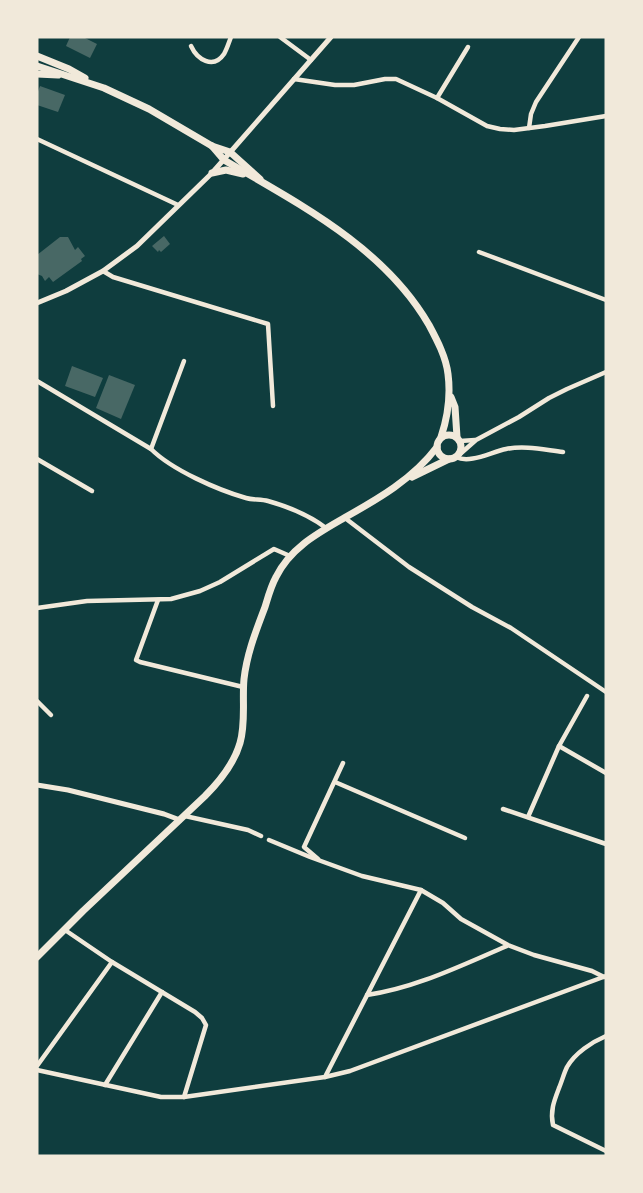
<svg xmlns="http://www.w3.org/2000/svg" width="643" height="1193" font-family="Jost,sans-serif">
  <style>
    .building { fill: #486865 }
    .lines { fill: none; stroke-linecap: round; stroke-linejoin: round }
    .minor { stroke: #f1e9da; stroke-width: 4.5 }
    .tertiary { stroke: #f1e9da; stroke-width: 5 }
    .primary { stroke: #f1e9da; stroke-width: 7 }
  </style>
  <rect width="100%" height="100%" fill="#0f3d3e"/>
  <!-- building -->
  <g class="building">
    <polygon points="70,37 83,37 97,44 90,58 66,46"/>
    <polygon points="40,86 65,95 58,112 37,105 37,94"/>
    <polygon points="164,236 170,244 161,252 159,250 158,252 152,246"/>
    <polygon points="60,237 68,237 75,250 78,247 85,256 81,259 82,261 53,282 49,277 45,281 42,276 37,274 37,255"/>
    <polygon points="72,366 103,378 95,397 65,386"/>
    <polygon points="109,375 135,385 121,419 96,408"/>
  </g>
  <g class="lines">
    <!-- minor -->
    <g class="minor">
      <polyline points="280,37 311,60"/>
      <path d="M191 46C197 59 213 70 224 54 227 49 229 42 231 37"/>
      <polyline points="294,79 335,85 354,85 385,79 396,79 437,98 487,126 500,129 514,130 545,126 606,116"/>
      <polyline points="437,98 468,47"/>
      <polyline points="529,128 531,114 536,102 579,37"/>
      <polyline points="37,139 178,205"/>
      <polyline points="479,252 606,300"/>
      <polyline points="103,271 113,277 268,324 273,406"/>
      <path d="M37 381 151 449C172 470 218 490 246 498 253 500 261 499 268 501 289 507 309 515 326 528"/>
      <polyline points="460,441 475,440"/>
      <polyline points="151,449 184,361"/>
      <polyline points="459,455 476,440 519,417 549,398 567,389 606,372"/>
      <path d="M456 457C470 464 491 452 506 449 525 445 545 450 563 452"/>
      <polyline points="37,459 92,491"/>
      <polyline points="345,518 409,567 472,607 511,628 606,692"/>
      <polyline points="158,600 136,660 140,662 243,687"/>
      <polyline points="37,608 87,601 171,599 200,591 220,582 274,549 290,556"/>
      <polyline points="37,701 51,715"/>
      <polyline points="559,746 606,773"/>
      <polyline points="335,782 465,838"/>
      <polyline points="503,809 606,844"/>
      <polyline points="185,816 248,830 261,836"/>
      <polyline points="528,817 559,746 587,696"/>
      <polyline points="269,840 310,857 362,876 421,890 443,903 461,919 508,945 534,955 592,971 604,977"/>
      <polyline points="318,859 304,847 343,763"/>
      <polyline points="65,930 112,962 195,1012 202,1018 206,1025 184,1097"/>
      <path d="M367 995C416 988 462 965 507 946"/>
      <path d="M606 1036C592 1042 575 1053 567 1067 564 1073 562 1081 559 1088 554 1101 550 1111 553 1125L606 1151"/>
      <polyline points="37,1066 112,962"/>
      <polyline points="37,1070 161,1097 184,1097 325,1077 350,1071 606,976"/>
      <polyline points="325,1077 421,890"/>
      <polyline points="105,1085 162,992"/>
    </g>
    <!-- tertiary -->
    <g class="tertiary">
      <polyline points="37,303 66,291 103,271 137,246 212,173 331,37"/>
      <polyline points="37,785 68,790 164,814 180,820"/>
    </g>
    <!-- primary -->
    <g class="primary">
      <polyline points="37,56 69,69 85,78"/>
      <polyline points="37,66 104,88 149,109 212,146 230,152 260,179"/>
      <polyline points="37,74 58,75"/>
      <path d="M212 146 224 160C299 204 384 247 429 325 437 340 446 357 448 374 451 397 448 416 441 437"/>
      <polyline points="212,173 226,170 243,174"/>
      <polyline points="451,397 455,407 457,437"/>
      <circle cx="449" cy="447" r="12"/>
      <polyline points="412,477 449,459"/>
      <path d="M37 957 83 911 205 796C220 781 234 764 240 743 246 723 242 700 244 679 247 653 256 631 265 607 268 597 271 586 276 577 290 548 318 533 344 518 378 499 413 479 437 447"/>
    </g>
  </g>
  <!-- border -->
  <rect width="643" height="1193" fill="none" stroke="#f1e9da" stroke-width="77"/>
</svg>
